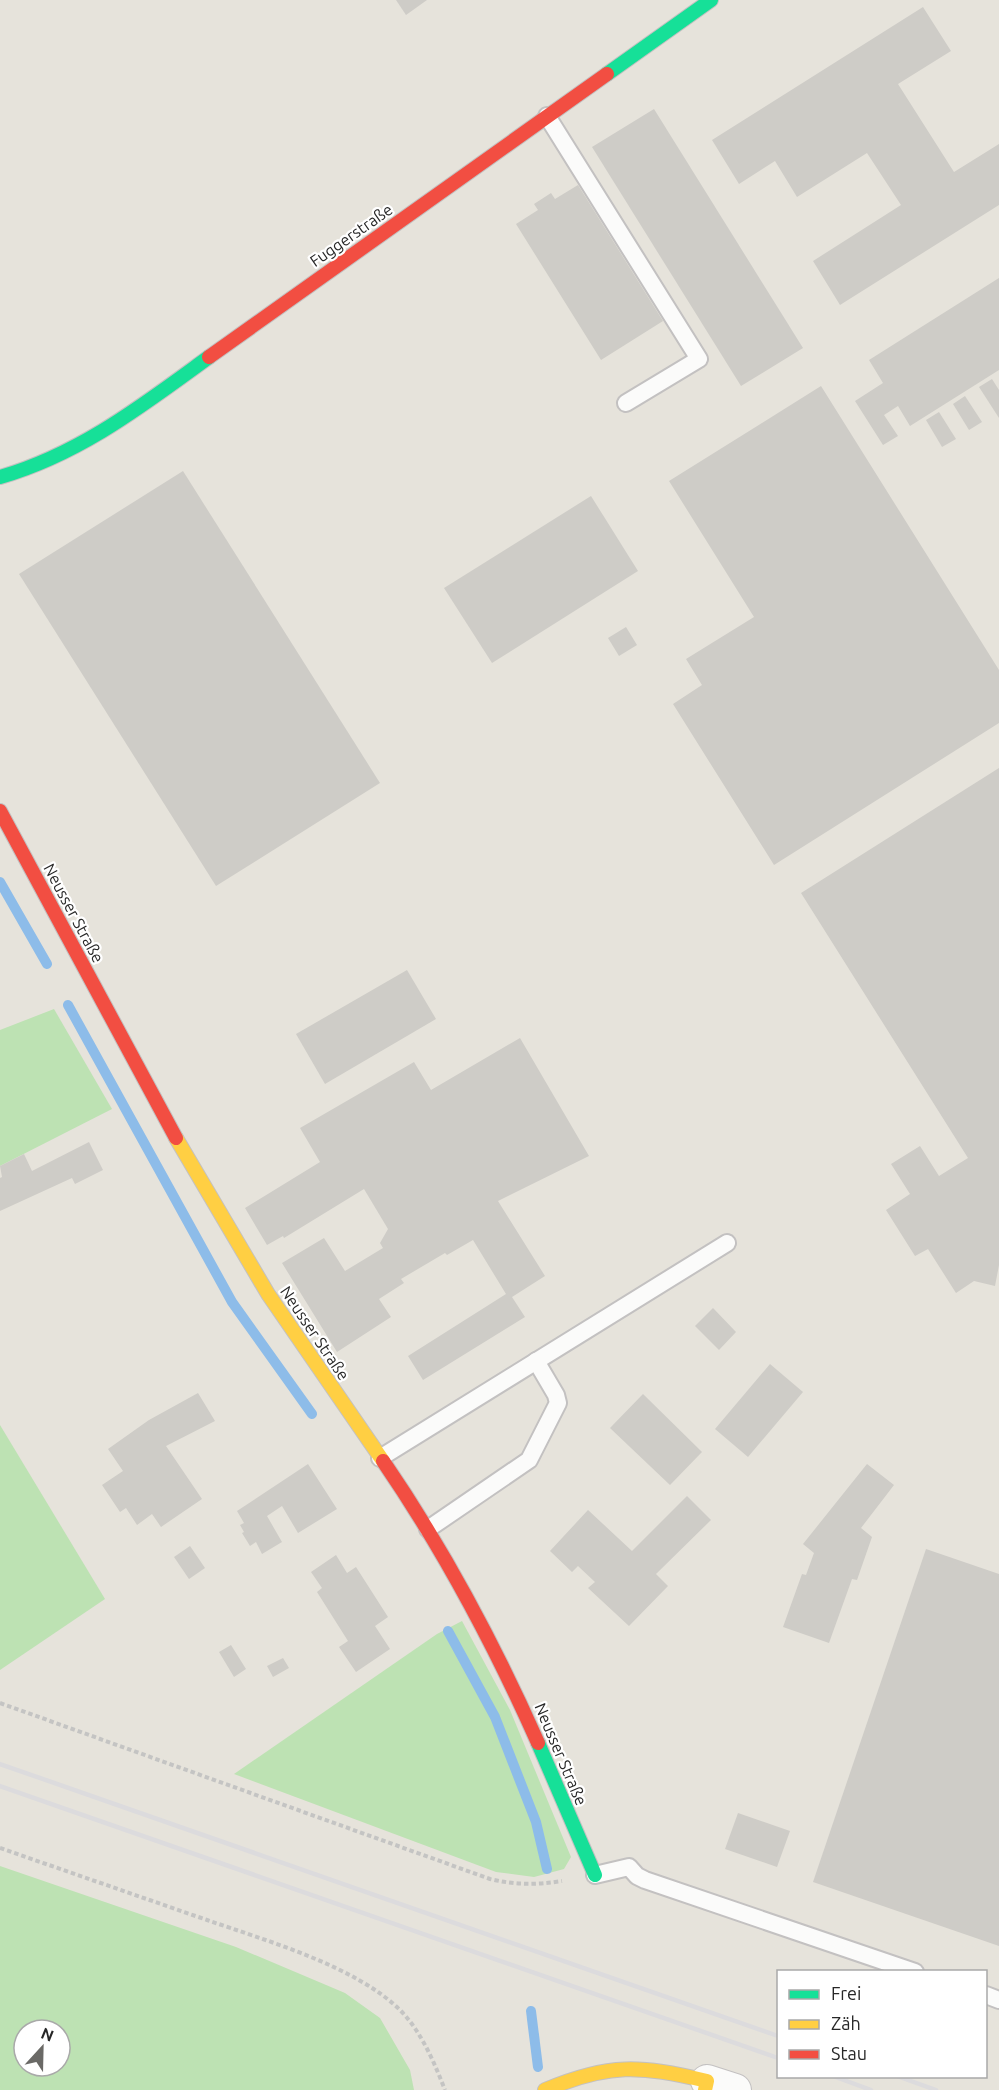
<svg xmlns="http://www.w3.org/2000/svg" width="999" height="2090" font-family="Ubuntu,sans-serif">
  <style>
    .green { fill: #bde2b3; fill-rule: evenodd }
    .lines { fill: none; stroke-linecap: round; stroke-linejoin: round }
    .stream { stroke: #8dbce9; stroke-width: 10 }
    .building { fill: #ceccc7 }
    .lane-casing { stroke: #c3c1c1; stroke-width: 20 }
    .street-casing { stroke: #c3c1c1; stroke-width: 34 }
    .fast-casing { stroke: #c3c1c1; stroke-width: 16 }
    .slow-casing { stroke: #c3c1c1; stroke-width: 16 }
    .jam-casing { stroke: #c3c1c1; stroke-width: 16 }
    .path { stroke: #c4c4c3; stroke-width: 4; stroke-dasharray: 4.5 3; stroke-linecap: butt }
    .lane { stroke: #fbfbfa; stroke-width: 16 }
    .street { stroke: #fbfbfa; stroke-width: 32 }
    .fast { stroke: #16e098; stroke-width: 14 }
    .slow { stroke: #ffcf43; stroke-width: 14 }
    .jam { stroke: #f24e42; stroke-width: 14 }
    .rail { stroke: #dcdbdd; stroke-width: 4.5 }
    .labels { text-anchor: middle; stroke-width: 4.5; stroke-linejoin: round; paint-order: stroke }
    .street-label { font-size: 16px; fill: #272727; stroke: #fff }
  </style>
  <rect width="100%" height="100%" fill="#e6e3db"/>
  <!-- green -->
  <g class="green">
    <polygon points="54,1009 112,1109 0,1166 0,1030"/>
    <polygon points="0,1425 105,1599 0,1670"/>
    <polygon points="462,1621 510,1710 571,1857 564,1869 534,1877 496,1872 234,1774 437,1634"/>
    <path d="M0 1866 236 1947 345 1993 380 2018 410 2070 414 2090H0ZM24 2030H60V2066H24Z"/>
  </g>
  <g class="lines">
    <!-- stream -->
    <g class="stream">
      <polyline points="0,882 47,964"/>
      <polyline points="68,1005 232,1302 312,1414"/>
      <polyline points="448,1631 495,1717 536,1822 547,1869"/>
      <polyline points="531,2011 538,2067"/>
    </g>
  </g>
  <!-- building -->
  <g class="building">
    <polygon points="396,0 427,0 406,15"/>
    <polygon points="923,7 951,51 898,84 954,172 999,144 999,205 840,305 813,261 901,205 867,153 797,197 775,161 739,184 712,140"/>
    <polygon points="654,109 803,348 741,386 592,147"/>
    <polygon points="578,185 663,321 601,360 516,224 538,210 534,204 551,193 555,199"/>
    <polygon points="999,278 999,370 910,426 898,406 884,415 898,436 883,445 855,401 883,383 869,360"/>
    <polygon points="992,379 999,390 999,418 979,387"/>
    <polygon points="821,386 999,670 999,723 774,865 673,704 702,685 686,659 754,617 669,481"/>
    <polygon points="965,396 982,422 969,430 953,404"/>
    <polygon points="939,412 956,439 942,447 926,420"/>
    <polygon points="183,471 380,783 216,886 19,574"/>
    <polygon points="591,496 638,571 492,663 444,588"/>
    <polygon points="626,627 637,645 619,656 608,638"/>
    <polygon points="999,768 999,1265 995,1286 974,1281 956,1293 928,1249 915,1256 886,1210 910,1194 891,1164 920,1146 939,1176 968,1158 801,893"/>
    <polygon points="407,970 436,1019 325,1084 296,1034"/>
    <polygon points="520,1038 589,1156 498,1201 545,1276 512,1297 525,1317 423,1380 408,1356 506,1294 473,1240 447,1255 445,1253 401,1279 404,1283 379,1299 391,1317 337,1352 282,1263 324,1238 345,1271 383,1248 380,1243 388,1229 364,1189 284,1238 283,1236 267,1245 245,1208 320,1162 300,1128 414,1062 431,1090"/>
    <polygon points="89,1142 103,1170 75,1184 72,1178 0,1211 0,1178 2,1177 0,1166 24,1154 32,1171"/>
    <polygon points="713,1308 736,1332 719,1350 695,1326"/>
    <polygon points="770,1364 803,1392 748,1457 715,1429"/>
    <polygon points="198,1393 215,1421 166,1446 202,1499 161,1527 152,1514 137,1525 126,1508 120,1512 102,1485 123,1471 108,1449 149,1420"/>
    <polygon points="643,1394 702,1452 670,1485 610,1428"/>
    <polygon points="308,1464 337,1509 298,1533 282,1506 267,1516 282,1542 262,1554 256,1542 250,1546 242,1533 244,1532 240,1525 244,1523 237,1511"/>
    <polygon points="867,1464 894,1485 861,1528 872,1537 857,1580 852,1579 829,1643 783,1627 802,1574 806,1575 814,1553 803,1544"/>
    <polygon points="687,1496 711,1520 656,1574 668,1586 629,1626 588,1588 595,1582 578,1566 572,1572 550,1551 588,1510 632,1551"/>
    <polygon points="190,1546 205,1568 189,1579 174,1557"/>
    <polygon points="926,1549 999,1574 999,1946 813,1882"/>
    <polygon points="336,1555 347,1573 356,1567 388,1617 375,1626 390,1649 356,1672 339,1647 348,1641 317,1592 322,1588 311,1572"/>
    <polygon points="231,1645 246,1669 234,1677 219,1652"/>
    <polygon points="283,1658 289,1668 273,1677 267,1666"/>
    <polygon points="738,1813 790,1831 777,1867 725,1849"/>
  </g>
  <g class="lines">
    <!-- lane casing -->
    <g class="lane-casing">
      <g id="lane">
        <polyline points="547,116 699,359 626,403"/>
        <polyline points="380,1458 727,1243"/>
        <polyline points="428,1529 529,1460 558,1403 556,1395 536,1361"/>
        <polyline points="595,1875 629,1867 637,1876 645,1880 915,1972"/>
        <polyline points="986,1995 999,2000"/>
      </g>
    </g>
    <!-- street casing -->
    <g class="street-casing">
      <polyline id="street" points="707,2081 735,2090"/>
    </g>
    <!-- fast casing -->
    <g class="fast-casing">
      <g id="fast">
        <polyline points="607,74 711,0"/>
        <path d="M0 477C80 454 143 405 209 357"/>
        <polyline points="538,1743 595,1875"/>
      </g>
    </g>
    <!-- slow casing -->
    <g class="slow-casing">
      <g id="slow">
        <polyline points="176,1138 268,1294 383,1461"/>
        <path d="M545 2090C609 2063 640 2065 707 2081L705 2090"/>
      </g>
    </g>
    <!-- jam casing -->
    <g class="jam-casing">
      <g id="jam">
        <polyline points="209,357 607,74"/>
        <polyline points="0,811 176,1138"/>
        <path d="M383 1461C444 1550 494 1644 538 1743"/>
      </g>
    </g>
    <!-- path -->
    <g class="path">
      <path d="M0 1703 490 1879C515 1885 536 1885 562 1881"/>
      <path d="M0 1848C69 1872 138 1896 207 1920 267 1941 356 1966 401 2011 422 2033 434 2062 445 2090"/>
    </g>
    <!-- lane -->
    <use href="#lane" class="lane"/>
    <!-- street -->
    <use href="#street" class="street"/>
    <!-- fast -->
    <use href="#fast" class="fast"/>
    <!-- slow -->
    <use href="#slow" class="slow"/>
    <!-- jam -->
    <use href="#jam" class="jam"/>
    <!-- rail -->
    <g class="rail">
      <polyline points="0,1764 778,2036"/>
      <polyline points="0,1786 778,2058"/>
      <polyline points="833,2076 871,2090"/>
      <polyline points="897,2076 936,2090"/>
    </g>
  </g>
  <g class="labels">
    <!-- street labels -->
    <g class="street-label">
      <text transform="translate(351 235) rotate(-35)" y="6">Fuggerstraße</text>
      <text transform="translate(74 913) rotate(62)" y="6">Neusser Straße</text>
      <text transform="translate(315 1333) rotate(56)" y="6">Neusser Straße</text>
      <text transform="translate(561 1754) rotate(67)" y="6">Neusser Straße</text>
    </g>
  </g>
  <!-- legend -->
  <rect x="777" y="1970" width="210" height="108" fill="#ffffff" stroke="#a9a9a9" stroke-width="1.5"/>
  <rect x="789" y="1990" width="30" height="9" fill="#16e098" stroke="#a9a9a9" stroke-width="1.5"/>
  <text x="831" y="2000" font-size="18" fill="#272727">Frei</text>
  <rect x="789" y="2020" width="30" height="9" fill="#ffcf43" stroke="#a9a9a9" stroke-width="1.5"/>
  <text x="831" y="2030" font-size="18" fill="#272727">Zäh</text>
  <rect x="789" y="2050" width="30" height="9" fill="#f24e42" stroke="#a9a9a9" stroke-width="1.5"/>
  <text x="831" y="2060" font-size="18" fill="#272727">Stau</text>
  <!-- north arrow -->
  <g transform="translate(42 2048) rotate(22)"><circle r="28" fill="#ffffff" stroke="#a9a9a9" stroke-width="1.5"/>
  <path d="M0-4.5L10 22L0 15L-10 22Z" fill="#6a6966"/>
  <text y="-9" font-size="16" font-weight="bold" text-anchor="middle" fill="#272727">N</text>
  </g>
</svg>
